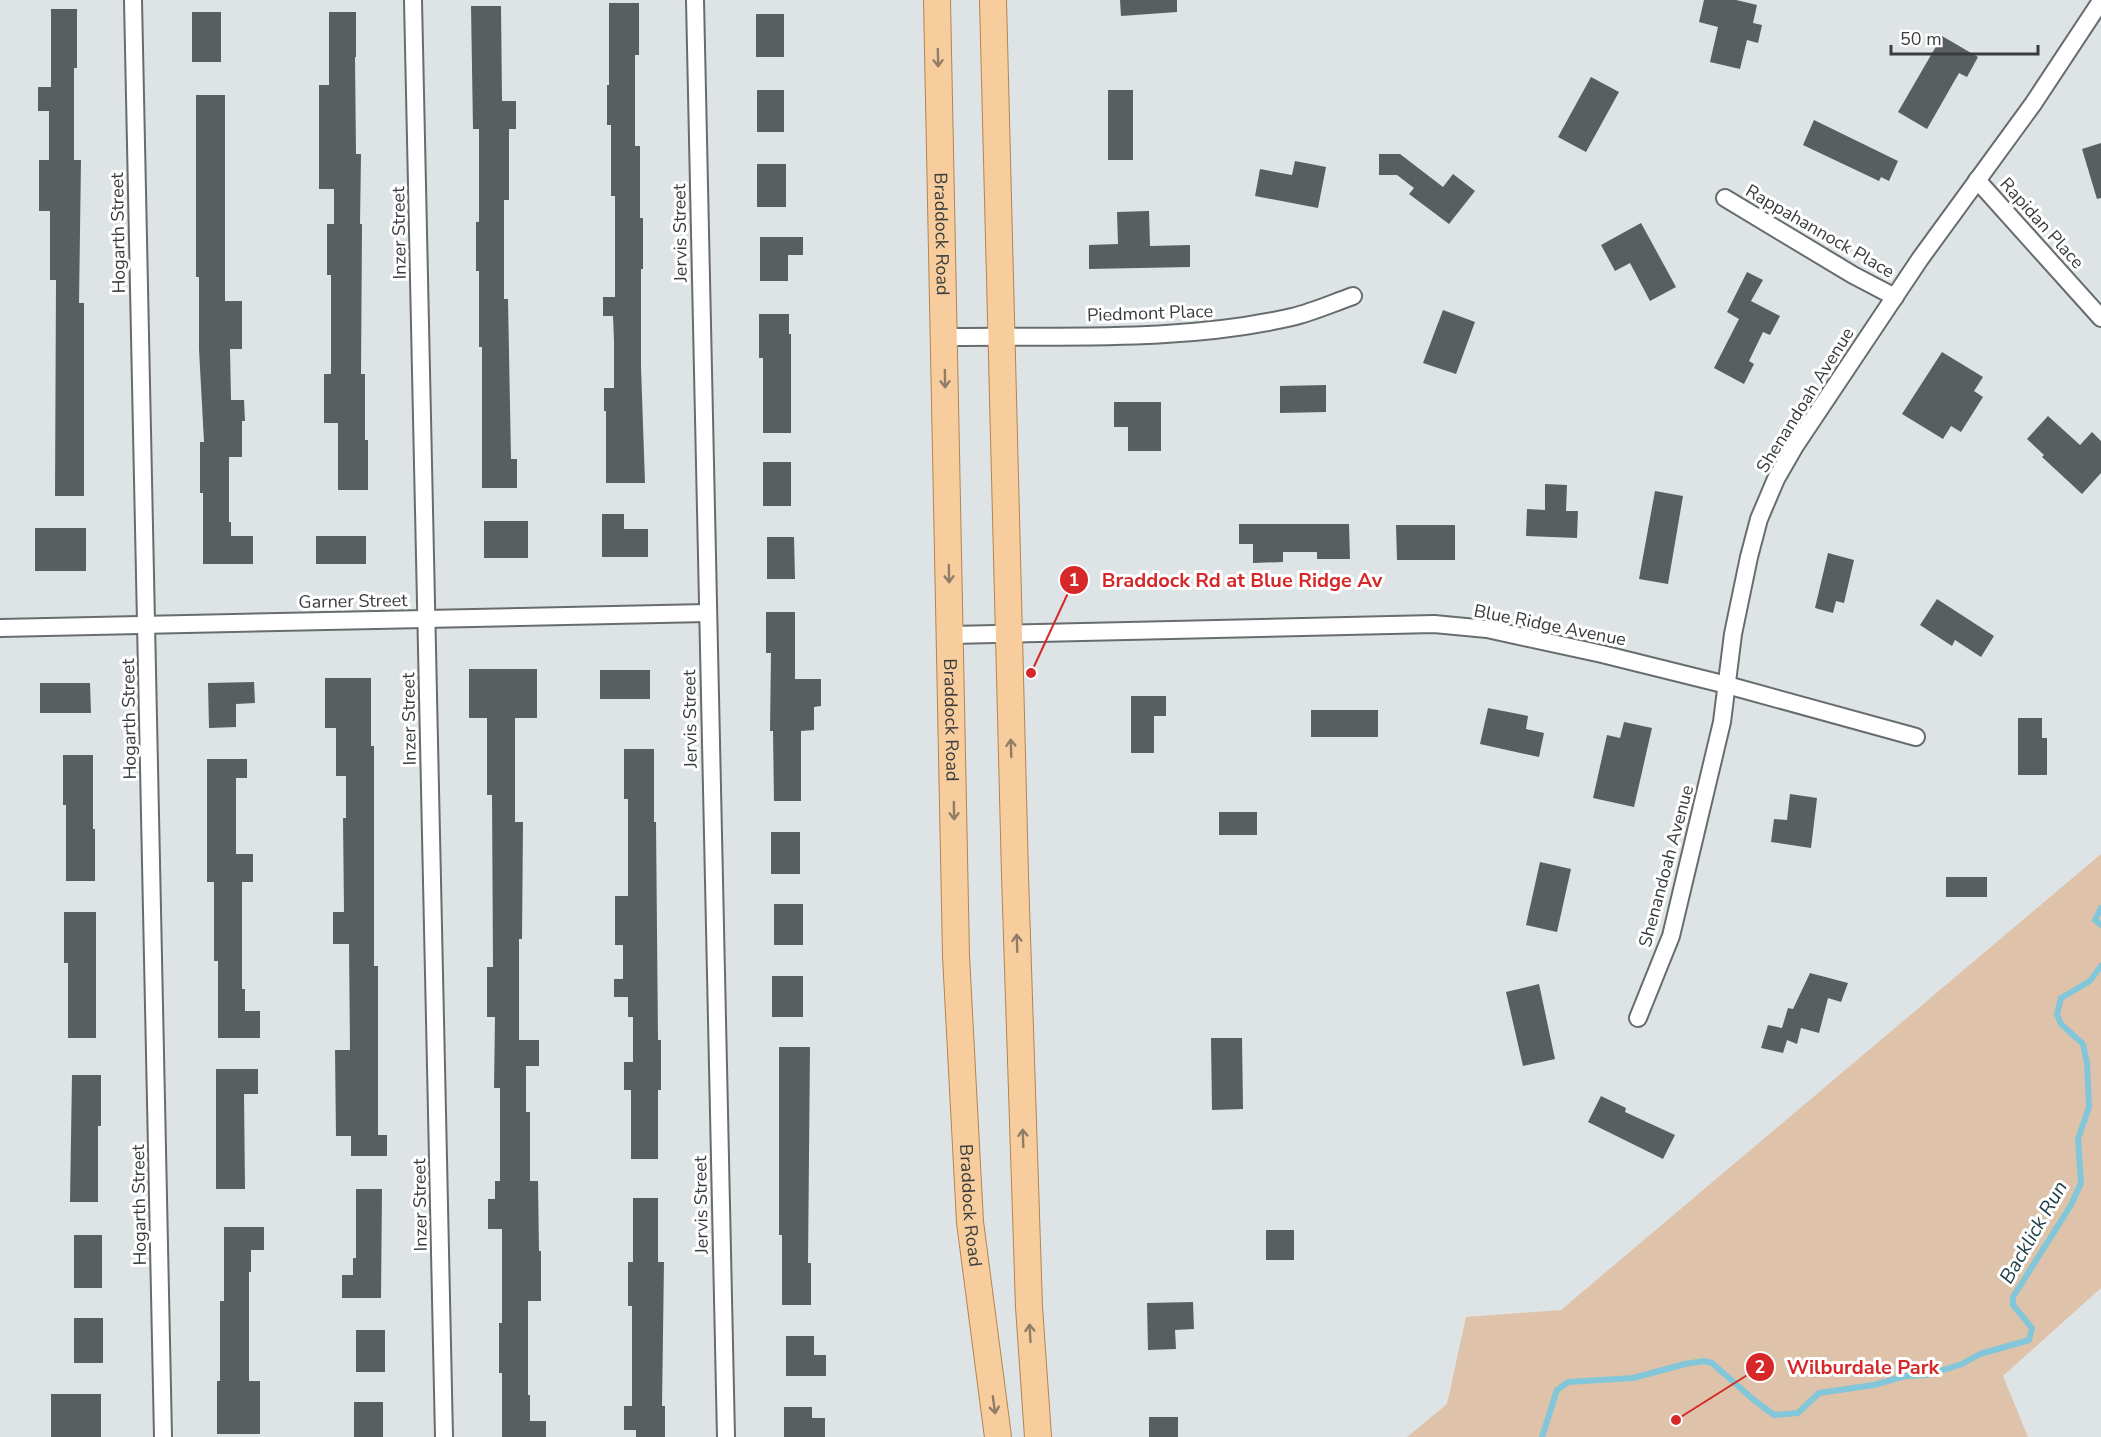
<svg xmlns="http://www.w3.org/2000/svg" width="2101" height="1437" font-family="'Nunito Sans',sans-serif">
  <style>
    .green { fill: #dec3aa }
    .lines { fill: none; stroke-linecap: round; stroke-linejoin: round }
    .stream { stroke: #82c6d9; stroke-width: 6 }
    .building { fill: #595e60 }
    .street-casing { stroke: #676c6e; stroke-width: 20 }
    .primary-casing { stroke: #b38450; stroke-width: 28 }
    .street { stroke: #fff; stroke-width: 16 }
    .primary { stroke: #f8cd9d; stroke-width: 26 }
    .oneway { stroke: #8f7d68 }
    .labels { text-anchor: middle; stroke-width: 6; stroke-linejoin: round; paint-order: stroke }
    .street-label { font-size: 18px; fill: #393b3c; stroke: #fff }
    .water-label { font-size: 20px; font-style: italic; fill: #1c3d46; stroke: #fff }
    .leader { fill: none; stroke: #d62828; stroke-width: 2 }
    .callout-dot { fill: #d62828; stroke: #fff; stroke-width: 2 }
    .mark-label { font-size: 18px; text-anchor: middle; font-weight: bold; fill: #fff }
    .callout-label { font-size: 20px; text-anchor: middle; font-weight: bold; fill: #d62828; stroke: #fff; stroke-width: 6; stroke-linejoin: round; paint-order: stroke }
  </style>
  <rect width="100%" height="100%" fill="#dee4e6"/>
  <!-- green -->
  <polygon class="green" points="2101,854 2101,1288 2003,1376 2028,1437 1407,1437 1447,1404 1466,1317 1561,1310"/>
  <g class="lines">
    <!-- stream -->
    <g class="stream">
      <polyline points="2101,908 2095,920 2101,925"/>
      <polyline points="1542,1437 1557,1390 1568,1382 1633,1378 1685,1364 1704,1361 1712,1363 1754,1400 1774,1415 1798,1413 1819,1393 1874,1385 1905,1376 1928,1375 1962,1364 1980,1354 2029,1340 2032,1328 2013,1305 2013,1297 2071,1205 2081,1183 2078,1139 2089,1107 2087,1063 2083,1044 2061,1024 2057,1014 2061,998 2090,981 2101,966"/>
    </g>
  </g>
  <!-- building -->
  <g class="building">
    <polygon points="1120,0 1177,0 1177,12 1121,16"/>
    <polygon points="1704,0 1736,0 1757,5 1753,23 1762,25 1758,43 1747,40 1740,69 1710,62 1718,27 1699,22"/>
    <polygon points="609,3 639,3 639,55 635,55 635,146 640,146 640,218 643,218 643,269 641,269 641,367 645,483 606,483 606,411 604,411 604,388 614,388 614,341 613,316 603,316 603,297 615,297 615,196 611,196 611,125 607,125 607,85 609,85"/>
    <polygon points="471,6 501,6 502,101 516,101 516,129 509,129 509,200 504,200 504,299 508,299 511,459 517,459 517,488 482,488 482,347 479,347 479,271 476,271 476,222 479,222 479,129 473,129"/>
    <polygon points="51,9 77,9 77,68 74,68 74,160 81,160 79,303 84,303 84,496 55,496 56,280 50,280 50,211 39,211 39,160 49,160 49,111 38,111 38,87 51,87"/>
    <rect x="192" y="12" width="29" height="50"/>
    <polygon points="329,12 356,12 356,57 355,57 356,154 361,154 360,224 362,224 361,374 365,374 365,440 368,440 368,490 338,490 338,423 324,423 324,374 331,374 331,275 327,275 327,224 334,224 334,189 319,189 319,85 329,85"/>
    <rect x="756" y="14" width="28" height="43"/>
    <polygon points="1942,36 1978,57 1967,77 1959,73 1927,129 1898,112"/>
    <polygon points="1591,77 1619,92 1586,152 1558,137"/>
    <rect x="757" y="90" width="27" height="42"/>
    <rect x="1108" y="90" width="25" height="70"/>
    <polygon points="196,95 225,95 225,301 242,301 242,349 230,349 231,400 244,400 245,421 242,421 242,457 229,457 229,522 231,522 231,536 253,536 253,564 203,564 203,493 200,493 200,442 204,442 199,349 199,277 196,277"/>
    <polygon points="1814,120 1898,161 1889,181 1881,177 1879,181 1803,145"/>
    <polygon points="2101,143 2101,198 2097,199 2082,149"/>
    <polygon points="1379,154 1400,154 1443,187 1453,174 1475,191 1449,224 1409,194 1414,188 1397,175 1379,175"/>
    <polygon points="1295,161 1326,167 1318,208 1255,196 1260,169 1292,175"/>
    <rect x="757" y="164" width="29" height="43"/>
    <polygon points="1149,211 1150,246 1190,245 1190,267 1089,269 1089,245 1118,244 1117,212"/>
    <polygon points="1641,223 1676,287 1650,301 1630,263 1615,271 1601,245"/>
    <polygon points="760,237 803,237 803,255 788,255 788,281 760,281"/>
    <polygon points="1747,272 1763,280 1751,301 1780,316 1770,335 1763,332 1749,361 1754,364 1744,384 1714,368 1739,319 1727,312"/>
    <polygon points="1443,310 1475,322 1456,374 1423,363"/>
    <polygon points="759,314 789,314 789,334 791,334 791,433 763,433 763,358 759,358"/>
    <polygon points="1942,352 1983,377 1974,391 1983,397 1961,432 1951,426 1943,439 1902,414"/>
    <polygon points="1326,385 1326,412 1280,413 1280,386"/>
    <polygon points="1114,402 1161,402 1161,451 1128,451 1128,427 1114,427"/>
    <polygon points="2048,416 2080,445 2092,432 2101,441 2101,473 2082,494 2042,457 2044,455 2027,439"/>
    <rect x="763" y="462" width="28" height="44"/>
    <polygon points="1545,484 1567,485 1566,511 1578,511 1577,538 1526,536 1527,509 1545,510"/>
    <polygon points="1655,491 1683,496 1668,584 1639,579"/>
    <polygon points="602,514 624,514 624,529 648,529 648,557 602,557"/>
    <rect x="484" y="521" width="44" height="37"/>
    <polygon points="1239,524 1349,524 1350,559 1317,559 1317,552 1283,552 1283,562 1253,563 1253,544 1239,544"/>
    <polygon points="1396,525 1455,525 1455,560 1397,560"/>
    <rect x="35" y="528" width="51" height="43"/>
    <rect x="316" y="536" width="50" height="28"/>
    <polygon points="767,537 794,537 795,579 767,579"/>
    <polygon points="1828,553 1854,560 1844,603 1836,601 1833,613 1815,608"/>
    <polygon points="1937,599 1994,636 1981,657 1955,640 1952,646 1920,625"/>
    <polygon points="766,612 795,612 795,679 821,679 821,706 814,707 814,730 801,731 801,801 774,801 773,731 770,731 771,653 766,653"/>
    <polygon points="469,669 537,669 537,718 515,718 515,822 523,822 522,939 519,939 519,1040 539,1040 539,1066 526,1066 526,1112 530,1112 530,1181 538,1181 539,1251 541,1251 541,1301 528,1301 528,1395 530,1395 530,1421 546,1421 546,1437 502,1437 502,1373 499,1373 499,1323 502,1323 502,1229 488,1229 488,1199 495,1199 495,1181 500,1181 500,1088 494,1088 495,1017 487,1017 487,967 493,967 492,795 487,795 487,718 469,718"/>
    <rect x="600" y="670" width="50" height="29"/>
    <polygon points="325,678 371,678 371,746 374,746 374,966 378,966 378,1135 387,1135 387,1156 351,1156 351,1136 336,1136 335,1050 350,1050 349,944 333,944 333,912 344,912 343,818 346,818 346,776 336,776 336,728 325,728"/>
    <polygon points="254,682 255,703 236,704 236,727 209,728 208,683"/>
    <polygon points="40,683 90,683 91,713 40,713"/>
    <polygon points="1131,696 1166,696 1166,716 1154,716 1154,753 1131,753"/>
    <polygon points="1488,708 1528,716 1526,729 1544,733 1539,757 1480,744"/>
    <rect x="1311" y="710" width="67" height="27"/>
    <polygon points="2018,718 2042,718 2042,738 2047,738 2047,775 2018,775"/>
    <polygon points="1624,722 1652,728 1634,807 1593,798 1607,735 1620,738"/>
    <polygon points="624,749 654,749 654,822 656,822 658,1040 661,1040 661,1090 658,1090 658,1159 631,1159 631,1090 624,1090 624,1062 633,1062 633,1017 628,1017 628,997 614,997 614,979 623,979 623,945 615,945 615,896 628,896 628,799 624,799"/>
    <polygon points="63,755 93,755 93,829 95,829 95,881 66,881 66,805 63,805"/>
    <polygon points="207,759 247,759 247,778 236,778 236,854 253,854 253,882 242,882 242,989 245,989 245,1011 260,1011 260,1038 218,1038 218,961 214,961 214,882 207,882"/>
    <polygon points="1790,794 1817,798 1811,848 1771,842 1774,819 1787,820"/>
    <rect x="1219" y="812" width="38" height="23"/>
    <rect x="771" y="832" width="29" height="42"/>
    <polygon points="1540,862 1571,869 1557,932 1526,925"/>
    <rect x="1946" y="877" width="41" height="20"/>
    <rect x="774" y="904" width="29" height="41"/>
    <polygon points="64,912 96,912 96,1038 68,1038 68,963 64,963"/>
    <polygon points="1810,973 1848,983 1841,1002 1828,998 1819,1033 1801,1028 1797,1044 1787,1040 1783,1053 1761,1048 1768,1025 1782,1028 1788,1008 1793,1009"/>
    <rect x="772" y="976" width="31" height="41"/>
    <polygon points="1539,984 1555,1059 1523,1066 1506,992"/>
    <polygon points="1211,1038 1242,1038 1243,1109 1212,1110"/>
    <polygon points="779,1047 810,1047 808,1263 811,1263 811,1305 782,1305 782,1235 779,1235"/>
    <polygon points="216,1069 258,1069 258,1094 244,1094 245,1189 216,1189"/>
    <polygon points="72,1075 101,1075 101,1126 98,1126 98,1202 70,1202"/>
    <polygon points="1601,1096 1626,1108 1625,1112 1675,1135 1663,1159 1588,1122"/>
    <polygon points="356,1189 382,1189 381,1298 342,1298 342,1275 353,1275 353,1258 356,1258"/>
    <polygon points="633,1198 658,1198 658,1262 664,1262 662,1406 665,1406 665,1437 636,1437 636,1430 624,1430 624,1406 632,1406 632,1306 628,1306 628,1262 633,1262"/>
    <polygon points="224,1227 264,1227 264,1250 251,1250 251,1272 249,1272 249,1381 260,1381 260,1434 217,1434 217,1381 220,1381 220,1301 224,1301"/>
    <rect x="1266" y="1230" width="28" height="30"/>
    <rect x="74" y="1235" width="28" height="53"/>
    <polygon points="1193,1302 1194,1329 1175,1330 1176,1349 1148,1350 1147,1303"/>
    <rect x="74" y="1318" width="29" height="45"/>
    <rect x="356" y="1330" width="29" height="42"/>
    <polygon points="786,1336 814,1336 814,1355 826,1355 826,1376 786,1376"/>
    <rect x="51" y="1394" width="50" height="43"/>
    <rect x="354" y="1402" width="29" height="35"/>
    <polygon points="784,1407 812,1407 812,1418 825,1418 825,1437 784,1437"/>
    <rect x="1149" y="1417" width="29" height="20"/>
  </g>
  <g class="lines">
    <!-- street casing -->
    <g class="street-casing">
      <g id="street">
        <polyline points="133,0 163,1437"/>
        <polyline points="413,0 444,1437"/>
        <polyline points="695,0 726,1437"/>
        <polyline points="1977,180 2101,318"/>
        <polyline points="1725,198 1853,275 1895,297"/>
        <path d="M944 337C1059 335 1179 343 1292 317 1313 312 1333 303 1353 296"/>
        <polyline points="0,628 707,613"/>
        <polyline points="951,635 1434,624 1487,629 1602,654 1727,685 1916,737"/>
        <polyline points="1638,1018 1671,936 1722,722 1733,634 1749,557 1759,519 1776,479 1795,446 1920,259 2033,104 2101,1"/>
      </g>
    </g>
    <!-- primary casing -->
    <g class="primary-casing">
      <g id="primary">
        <path id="s1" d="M937 0 956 956 970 1222 998 1437"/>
        <polyline points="993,0 1015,875 1029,1307 1038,1437"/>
      </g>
    </g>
    <!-- street -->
    <use href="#street" class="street"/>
    <!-- primary -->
    <use href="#primary" class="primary"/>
  </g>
  <!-- one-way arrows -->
  <defs><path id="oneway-shaft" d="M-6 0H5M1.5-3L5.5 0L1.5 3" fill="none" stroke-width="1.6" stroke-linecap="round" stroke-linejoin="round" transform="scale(1.5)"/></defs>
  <g class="oneway">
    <use href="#oneway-shaft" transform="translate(938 58) rotate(89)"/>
    <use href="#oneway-shaft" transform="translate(945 379) rotate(89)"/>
    <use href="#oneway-shaft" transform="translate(949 574) rotate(89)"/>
    <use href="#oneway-shaft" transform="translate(1011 748) rotate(-92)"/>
    <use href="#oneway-shaft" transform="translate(954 811) rotate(89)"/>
    <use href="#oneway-shaft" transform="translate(1017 943) rotate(-92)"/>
    <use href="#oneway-shaft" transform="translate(1023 1138) rotate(-92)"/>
    <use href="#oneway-shaft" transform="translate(1030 1333) rotate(-93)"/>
    <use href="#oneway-shaft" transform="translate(994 1405) rotate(82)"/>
  </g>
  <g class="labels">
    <!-- street labels -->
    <g class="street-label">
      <text transform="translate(2042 223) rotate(48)" y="6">Rapidan Place</text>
      <text transform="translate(1820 231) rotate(30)" y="6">Rappahannock Place</text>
      <text transform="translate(118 233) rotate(-91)" y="6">Hogarth Street</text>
      <text transform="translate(399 233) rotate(-91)" y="6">Inzer Street</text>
      <text transform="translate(680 233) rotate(-91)" y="6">Jervis Street</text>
      <text dy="6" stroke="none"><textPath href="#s1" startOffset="234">Braddock Road</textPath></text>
      <text transform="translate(1150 313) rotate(-2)" y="6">Piedmont Place</text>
      <text transform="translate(1805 400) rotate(-58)" y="6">Shenandoah Avenue</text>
      <text transform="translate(353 601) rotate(-1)" y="6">Garner Street</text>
      <text transform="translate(1550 625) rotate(11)" y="6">Blue Ridge Avenue</text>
      <text transform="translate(129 719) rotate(-91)" y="6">Hogarth Street</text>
      <text transform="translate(409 719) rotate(-91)" y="6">Inzer Street</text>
      <text transform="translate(690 719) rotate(-91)" y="6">Jervis Street</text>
      <text dy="6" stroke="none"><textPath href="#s1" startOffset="720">Braddock Road</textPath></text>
      <text transform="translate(1666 866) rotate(-75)" y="6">Shenandoah Avenue</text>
      <text transform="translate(139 1205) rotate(-91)" y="6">Hogarth Street</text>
      <text transform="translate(420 1205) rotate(-91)" y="6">Inzer Street</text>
      <text transform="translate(701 1205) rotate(-91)" y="6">Jervis Street</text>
      <text dy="6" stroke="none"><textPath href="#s1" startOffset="1206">Braddock Road</textPath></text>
    </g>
    <!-- water labels -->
    <g class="water-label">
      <text transform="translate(2033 1232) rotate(-60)" y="7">Backlick Run</text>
    </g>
  </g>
  <!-- callouts -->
  <path class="leader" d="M1031 673L1074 580M1676 1420L1760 1367"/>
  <g class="callout-dot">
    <circle cx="1031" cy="673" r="6"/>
    <circle cx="1676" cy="1420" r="6"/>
    <circle cx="1074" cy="580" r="15"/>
    <circle cx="1760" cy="1367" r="15"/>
  </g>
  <g class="mark-label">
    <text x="1074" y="586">1</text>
    <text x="1760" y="1373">2</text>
  </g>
  <g class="callout-label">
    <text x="1242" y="587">Braddock Rd at Blue Ridge Av</text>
    <text x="1863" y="1374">Wilburdale Park</text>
  </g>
  <!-- scale -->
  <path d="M1891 45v9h147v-9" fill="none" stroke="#393b3c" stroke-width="3"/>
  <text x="1900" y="45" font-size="18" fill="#393b3c" stroke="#ffffff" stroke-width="4.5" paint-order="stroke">50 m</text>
</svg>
